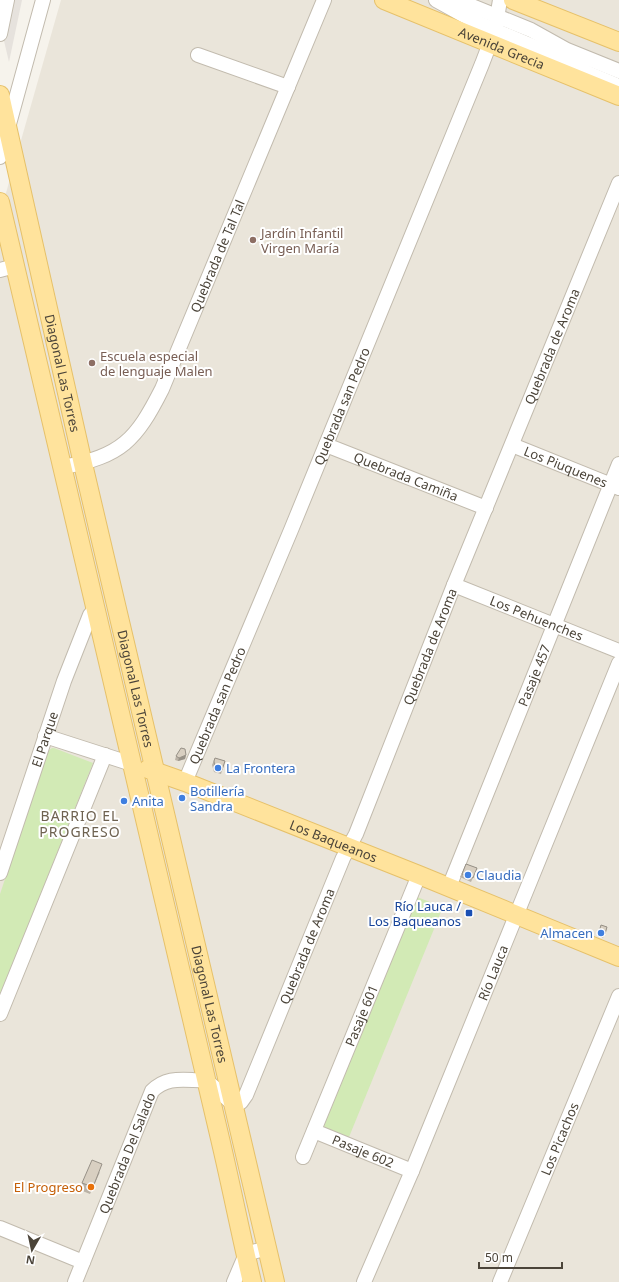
<svg xmlns="http://www.w3.org/2000/svg" width="619" height="1282" font-family="'Noto Sans',sans-serif">
  <style>
    .residential { fill: #eae5da }
    .industrial { fill: #e6e2dd }
    .green { fill: #d2eab5 }
    .lines { fill: none; stroke-linecap: round; stroke-linejoin: round }
    .minor-casing { stroke: #c2bbae; stroke-width: 16 }
    .major-casing { stroke: #e6c16a; stroke-width: 20 }
    .minor { stroke: #fff; stroke-width: 14 }
    .major { stroke: #ffe39c; stroke-width: 18 }
    .wall { fill: #bab2a6 }
    .shaded-wall { fill: #979187 }
    .building { fill: #d8cfc1; stroke: #979187 }
    .education-dot { fill: #8d6e63; stroke: #fff; stroke-width: 1.5 }
    .shop-dot { fill: #3f7fe0; stroke: #fff; stroke-width: 1.5 }
    .transit-dot { fill: #1a4fb4; stroke: #fff; stroke-width: 1.5 }
    .food-dot { fill: #e8710a; stroke: #fff; stroke-width: 1.5 }
    .labels { text-anchor: middle; stroke-width: 4; stroke-linejoin: round; paint-order: stroke }
    .street-label { font-size: 13px; fill: #4b4439; stroke: #fff }
    .education-label { font-size: 13px; fill: #785e54; stroke: #fff; text-anchor: start }
    .shop-label { font-size: 13px; fill: #366cbe; stroke: #fff; text-anchor: start }
    .transit-label { font-size: 13px; fill: #164399; stroke: #fff; text-anchor: end }
    .food-label { font-size: 13px; fill: #c56008; stroke: #fff; text-anchor: end }
    .neighbourhood-label { font-size: 14px; letter-spacing: 1px; fill: #6e6250; stroke: #fff }
  </style>
  <rect width="100%" height="100%" fill="#f6f3ec"/>
  <!-- residential -->
  <polygon class="residential" points="61,0 619,0 619,1282 0,1282 0,214"/>
  <!-- industrial -->
  <polygon class="industrial" points="0,0 22,0 9,62 0,24"/>
  <!-- green -->
  <g class="green">
    <polygon points="52,748 54,748 93,763 0,996 0,894 46,757 48,751"/>
    <polygon points="417,897 443,907 349,1137 323,1127"/>
  </g>
  <g class="lines">
    <!-- minor casing -->
    <g class="minor-casing">
      <g id="minor">
        <polyline points="436,0 476,22 537,48 590,74 619,86"/>
        <polyline points="457,0 531,30 567,50 619,71"/>
        <polyline points="0,34 7,0"/>
        <polyline points="198,55 288,87"/>
        <polyline points="0,157 43,0"/>
        <polyline points="0,270 15,266"/>
        <path id="s1" d="M326 445 486 508"/>
        <path id="s2" d="M512 445 619 488"/>
        <path id="s3" d="M63 467C122 456 136 440 162 389L324 0"/>
        <path id="s4" d="M454 585 619 651"/>
        <polyline points="45,736 132,764"/>
        <path id="s5" d="M185 782 291 530 482 64 495 30 500 0"/>
        <path id="s6" d="M0 873 64 681 90 615 96 608"/>
        <path id="s7" d="M449 887 619 464"/>
        <polyline points="0,1014 105,755"/>
        <path id="s8" d="M314 1131 412 1171"/>
        <path id="s9" d="M303 1157 419 875"/>
        <polyline points="0,1228 83,1262"/>
        <path id="s10" d="M75 1282 152 1091C164 1079 177 1079 193 1080 197 1080 203 1080 206 1081 211 1083 229 1101 235 1106L241 1102 246 1095 343 858 356 834 454 585 619 183"/>
        <polyline points="234,1282 246,1254 267,1248"/>
        <path id="s11" d="M364 1282 412 1171 619 663"/>
        <path id="s12" d="M500 1282 619 996"/>
      </g>
    </g>
    <!-- major casing -->
    <g class="major-casing">
      <g id="major">
        <path id="s13" d="M384 0 619 96"/>
        <polyline points="513,0 619,42"/>
        <path id="s14" d="M0 95 83 464 275 1282"/>
        <path d="M0 202C73 511 146 820 218 1130 230 1180 240 1231 252 1282"/>
        <path id="s15" d="M148 769 185 782 419 875 619 957"/>
      </g>
    </g>
    <!-- minor -->
    <use href="#minor" class="minor"/>
    <!-- major -->
    <use href="#major" class="major"/>
  </g>
  <!-- wall -->
  <g class="wall">
    <polygon points="186,755 185,759 178,761 175,760 176,756"/>
    <polygon points="215,758 225,761 221,774 214,772 212,765"/>
    <polygon points="466,864 477,868 471,882 460,877"/>
    <polygon points="601,925 607,927 603,938 598,936"/>
    <polygon points="100,1172 90,1194 80,1190 82,1183"/>
  </g>
  <!-- shaded-wall -->
  <polygon class="shaded-wall" points="186,755 185,759 178,761 179,758"/>
  <!-- building -->
  <g class="building">
    <polygon points="181,748 185,749 186,755 179,758 176,756"/>
    <polygon points="215,758 225,761 222,770 215,768 214,761"/>
    <polygon points="466,864 477,868 473,878 462,874"/>
    <polygon points="601,925 607,927 605,934 599,932"/>
    <polygon points="92,1160 102,1164 93,1187 82,1183"/>
  </g>
  <!-- markers -->
  <g class="education-dot">
    <circle cx="253" cy="240" r="4"/>
    <circle cx="92" cy="363" r="4"/>
  </g>
  <g class="shop-dot">
    <circle cx="218" cy="768" r="4"/>
    <circle cx="182" cy="798" r="4"/>
    <circle cx="124" cy="801" r="4"/>
    <circle cx="468" cy="875" r="4"/>
    <circle cx="601" cy="933" r="4"/>
  </g>
  <rect class="transit-dot" x="465" y="909" width="8" height="8" rx="2"/>
  <circle class="food-dot" cx="91" cy="1187" r="4"/>
  <g class="labels">
    <!-- street labels -->
    <g class="street-label">
      <text dy="5" stroke="none"><textPath href="#s13" startOffset="127">Avenida Grecia</textPath></text>
      <text dy="5" stroke="none"><textPath href="#s3" startOffset="277">Quebrada de Tal Tal</textPath></text>
      <text dy="5" stroke="none"><textPath href="#s10" startOffset="1126">Quebrada de Aroma</textPath></text>
      <text dy="5" stroke="none"><textPath href="#s14" startOffset="285">Diagonal Las Torres</textPath></text>
      <text dy="5" stroke="none"><textPath href="#s5" startOffset="407">Quebrada san Pedro</textPath></text>
      <text dy="5" stroke="none"><textPath href="#s2" startOffset="58">Los Piuquenes</textPath></text>
      <text dy="5" stroke="none"><textPath href="#s1" startOffset="86">Quebrada Camiña</textPath></text>
      <text dy="5" stroke="none"><textPath href="#s4" startOffset="89">Los Pehuenches</textPath></text>
      <text dy="5" stroke="none"><textPath href="#s10" startOffset="802">Quebrada de Aroma</textPath></text>
      <text dy="5" stroke="none"><textPath href="#s7" startOffset="228">Pasaje 457</textPath></text>
      <text dy="5" stroke="none"><textPath href="#s14" startOffset="609">Diagonal Las Torres</textPath></text>
      <text dy="5" stroke="none"><textPath href="#s5" startOffset="83">Quebrada san Pedro</textPath></text>
      <text dy="5" stroke="none"><textPath href="#s6" startOffset="141">El Parque</textPath></text>
      <text dy="5" stroke="none"><textPath href="#s15" startOffset="199">Los Baqueanos</textPath></text>
      <text dy="5" stroke="none"><textPath href="#s10" startOffset="478">Quebrada de Aroma</textPath></text>
      <text dy="5" stroke="none"><textPath href="#s11" startOffset="335">Río Lauca</textPath></text>
      <text dy="5" stroke="none"><textPath href="#s14" startOffset="933">Diagonal Las Torres</textPath></text>
      <text dy="5" stroke="none"><textPath href="#s9" startOffset="153">Pasaje 601</textPath></text>
      <text dy="5" stroke="none"><textPath href="#s12" startOffset="155">Los Picachos</textPath></text>
      <text dy="5" stroke="none"><textPath href="#s8" startOffset="53">Pasaje 602</textPath></text>
      <text dy="5" stroke="none"><textPath href="#s10" startOffset="139">Quebrada Del Salado</textPath></text>
    </g>
    <!-- education labels -->
    <g class="education-label">
      <text x="261" y="238">Jardín Infantil<tspan x="261" dy="15">Virgen María</tspan></text>
      <text x="100" y="361">Escuela especial<tspan x="100" dy="15">de lenguaje Malen</tspan></text>
    </g>
    <!-- shop labels -->
    <g class="shop-label">
      <text x="226" y="773">La Frontera</text>
      <text x="190" y="796">Botillería<tspan x="190" dy="15">Sandra</tspan></text>
      <text x="132" y="806">Anita</text>
      <text x="476" y="880">Claudia</text>
      <text x="593" y="938" text-anchor="end">Almacen</text>
    </g>
    <!-- transit labels -->
    <g class="transit-label">
      <text x="461" y="911">Río Lauca /<tspan x="461" dy="15">Los Baqueanos</tspan></text>
    </g>
    <!-- food labels -->
    <g class="food-label">
      <text x="83" y="1192">El Progreso</text>
    </g>
    <!-- neighbourhood labels -->
    <g class="neighbourhood-label">
      <text x="80" y="821">BARRIO EL<tspan x="80" dy="16">PROGRESO</tspan></text>
    </g>
  </g>
  <!-- north arrow -->
  <g transform="translate(32 1250) rotate(189)" stroke="#ffffff" stroke-width="3" paint-order="stroke">
  <path d="M0-3L7 15L0 10L-7 15Z" fill="#4b4439"/>
  <text y="-6" font-size="11" font-weight="bold" text-anchor="middle" fill="#4b4439">N</text>
  </g>
  <!-- scale -->
  <path d="M479 1262v6h83v-6" fill="none" stroke="#4b4439" stroke-width="2"/>
  <text x="485" y="1262" font-size="12" fill="#4b4439" stroke="#ffffff" stroke-width="3" paint-order="stroke">50 m</text>
</svg>
